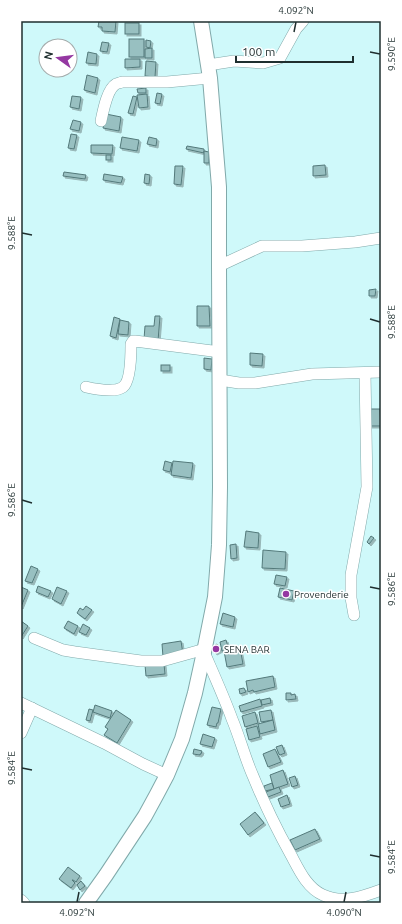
<svg xmlns="http://www.w3.org/2000/svg" width="402" height="924" font-family="Ubuntu,sans-serif">
  <style>
    .building { fill: #98c0c1; stroke: #53797a; filter: url(#shadow) }
    .lines { fill: none; stroke-linecap: round; stroke-linejoin: round }
    .minor-casing { stroke: #81a9aa; stroke-width: 12 }
    .major-casing { stroke: #81a9aa; stroke-width: 16 }
    .minor { stroke: #fff; stroke-width: 11 }
    .major { stroke: #fff; stroke-width: 14 }
    .ticks { fill: none; stroke: #1f2f2f; stroke-width: 1.5 }
    .poi-dot { fill: #9538a2; stroke: #fff; stroke-width: 1.5 }
    .labels { text-anchor: middle; stroke-width: 3; stroke-linejoin: round; paint-order: stroke }
    .poi-label { font-size: 10px; fill: #1f2f2f; stroke: #fff; text-anchor: start }
    .neatline { fill: none; stroke: #1f2f2f; stroke-width: 1.5 }
    .ticks-label { font-size: 10px; text-anchor: middle; fill: #1f2f2f }
  </style>
  <defs>
    <filter id="shadow"><feDropShadow dx="2" dy="2" stdDeviation="0" flood-color="#0004"/></filter>
  </defs>
  <rect width="100%" height="100%" fill="#cff9fa"/>
  <!-- building -->
  <g class="building">
    <polygon points="99,21 116,21 115,32 102,31 102,27 98,27"/>
    <rect x="125" y="23" width="14" height="11"/>
    <rect x="129" y="39" width="15" height="18"/>
    <polygon points="146,40 151,41 150,48 146,47"/>
    <polygon points="102,42 109,43 107,52 100,51"/>
    <polygon points="152,48 152,58 145,58 145,49"/>
    <polygon points="88,52 97,54 96,64 86,63"/>
    <polygon points="125,59 140,59 140,67 125,68"/>
    <polygon points="146,61 156,62 155,77 145,76"/>
    <polygon points="87,75 98,78 95,93 84,90"/>
    <polygon points="146,88 146,93 138,93 137,89"/>
    <polygon points="157,93 162,94 160,104 155,103"/>
    <polygon points="147,94 148,107 139,108 137,95"/>
    <polygon points="72,96 81,97 79,109 70,107"/>
    <polygon points="133,96 137,97 133,114 128,113"/>
    <polygon points="106,114 121,117 119,131 103,128"/>
    <polygon points="73,120 81,122 79,131 70,129"/>
    <polygon points="71,134 77,135 74,149 68,148"/>
    <polygon points="122,137 139,140 137,151 120,148"/>
    <polygon points="149,137 157,139 156,146 147,144"/>
    <polygon points="91,145 113,145 112,154 91,153"/>
    <polygon points="187,146 204,149 204,153 186,149"/>
    <polygon points="204,151 209,152 209,163 204,163"/>
    <rect x="106" y="155" width="5" height="5"/>
    <polygon points="325,165 326,175 313,176 313,166"/>
    <polygon points="175,166 183,166 181,185 174,184"/>
    <polygon points="64,172 86,175 85,179 63,176"/>
    <polygon points="104,174 123,177 121,183 103,180"/>
    <polygon points="145,174 150,175 149,184 144,183"/>
    <polygon points="376,289 375,296 369,296 369,290"/>
    <polygon points="197,306 209,306 210,326 197,326"/>
    <polygon points="155,316 160,316 158,341 144,339 145,326 154,326"/>
    <polygon points="114,317 120,319 116,338 110,336"/>
    <polygon points="120,320 129,322 128,335 118,334"/>
    <polygon points="250,353 263,354 262,366 250,365"/>
    <polygon points="204,358 212,359 211,370 204,369"/>
    <rect x="161" y="365" width="9" height="6"/>
    <polygon points="369,409 380,409 381,426 369,426"/>
    <polygon points="165,461 172,463 170,472 163,470"/>
    <polygon points="173,461 193,463 191,478 171,475"/>
    <polygon points="246,531 259,533 258,548 244,547"/>
    <polygon points="371,536 374,538 369,544 367,542"/>
    <polygon points="236,544 237,558 231,559 230,545"/>
    <polygon points="263,550 286,552 285,569 262,568"/>
    <polygon points="31,566 38,569 32,583 25,581"/>
    <polygon points="276,575 287,577 285,586 274,584"/>
    <polygon points="38,586 51,591 48,597 36,592"/>
    <polygon points="21,587 28,590 21,607"/>
    <polygon points="57,587 67,591 61,604 52,599"/>
    <polygon points="280,588 294,591 292,600 278,597"/>
    <polygon points="86,606 92,610 85,619 77,613 80,608 83,610"/>
    <polygon points="223,613 235,617 233,627 220,624"/>
    <polygon points="21,621 28,626 21,637"/>
    <polygon points="68,621 78,626 74,634 64,628"/>
    <polygon points="83,624 90,628 86,635 79,632"/>
    <polygon points="226,640 229,650 222,651 220,642"/>
    <polygon points="181,641 183,654 163,657 162,644"/>
    <polygon points="217,644 221,650 215,653 212,647"/>
    <polygon points="240,648 243,664 227,667 224,651"/>
    <polygon points="164,664 165,674 146,676 145,665"/>
    <polygon points="273,676 275,687 254,692 253,690 248,692 246,681"/>
    <polygon points="244,688 246,692 240,694 239,689"/>
    <polygon points="286,693 291,693 291,695 295,694 296,699 286,700"/>
    <polygon points="270,698 271,703 262,705 261,700"/>
    <polygon points="260,699 262,706 241,712 239,706"/>
    <polygon points="95,705 112,711 110,718 93,712"/>
    <polygon points="212,707 221,709 218,723 217,723 216,727 207,725"/>
    <polygon points="89,709 93,710 90,721 86,720"/>
    <polygon points="116,710 131,720 117,743 104,735 108,729 105,727"/>
    <polygon points="271,710 273,720 261,722 259,712"/>
    <polygon points="255,712 258,723 245,727 242,716"/>
    <polygon points="273,720 275,730 260,734 258,724"/>
    <polygon points="257,726 260,737 249,740 246,729"/>
    <polygon points="203,734 215,738 212,747 200,744"/>
    <polygon points="282,745 285,753 280,755 279,754 276,747"/>
    <polygon points="194,749 202,751 201,754 200,754 200,755 193,754"/>
    <polygon points="275,749 281,762 268,767 263,754"/>
    <polygon points="283,770 288,784 274,789 270,775"/>
    <polygon points="295,776 298,785 292,787 289,778"/>
    <polygon points="272,783 274,789 265,791 264,786"/>
    <polygon points="279,787 281,792 268,797 266,792"/>
    <polygon points="287,795 290,804 281,807 278,799"/>
    <polygon points="255,812 264,823 248,835 240,824"/>
    <polygon points="315,829 320,839 295,850 290,840"/>
    <polygon points="68,867 80,876 76,882 73,880 72,880 75,883 71,888 59,879"/>
    <polygon points="81,881 85,886 80,890 77,885"/>
  </g>
  <g class="lines">
    <!-- minor casing -->
    <g class="minor-casing">
      <g id="minor">
        <polyline points="208,65 234,61 263,63 280,58 296,29 303,21"/>
        <path d="M101 121C103 112 107 89 116 84 118 83 120 83 122 82H167L210 78"/>
        <polyline points="219,266 262,246 302,246 355,242 381,238"/>
        <polyline points="220,380 239,383 255,383 312,374 381,372"/>
        <path d="M86 387C95 389 115 393 123 387 131 381 131 353 131 344L133 341H135L220 352"/>
        <polyline points="354,615 351,598 351,575 367,487 365,373"/>
        <polyline points="34,638 63,650 75,652 141,661 162,661 205,649"/>
        <path d="M204 652C214 675 224 697 232 719 240 738 245 758 253 776 264 803 277 830 291 855 299 870 307 888 323 895 342 904 362 897 381 890"/>
        <polyline points="21,703 104,743 143,764 167,775"/>
        <polyline points="21,733 32,708"/>
        <polyline points="21,900 24,903"/>
      </g>
    </g>
    <!-- major casing -->
    <g class="major-casing">
      <polyline id="major" points="86,903 106,875 145,816 157,794 167,775 182,739 195,693 204,652 215,597 219,545 220,487 219,266 219,187 210,78 201,21"/>
    </g>
    <!-- minor -->
    <use href="#minor" class="minor"/>
    <!-- major -->
    <use href="#major" class="major"/>
  </g>
  <!-- ticks -->
  <path class="ticks" d="M294 32 296 22M370 52 380 54M22 233 32 235M370 319 380 322M22 500 32 503M370 587 380 589M22 768 32 770M370 855 380 857M77 902 79 892M344 902 346 892"/>
  <!-- markers -->
  <g class="poi-dot">
    <circle cx="286" cy="594" r="4"/>
    <circle cx="216" cy="649" r="4"/>
  </g>
  <g class="labels">
    <!-- poi labels -->
    <g class="poi-label">
      <text x="294" y="598">Provenderie</text>
      <text x="224" y="653">SENA BAR</text>
    </g>
  </g>
  <!-- border -->
  <rect width="402" height="924" fill="none" stroke="#ffffff" stroke-width="44"/>
  <!-- north arrow -->
  <g transform="translate(58 58) rotate(284)"><circle r="19" fill="#ffffff" stroke="#a5acac"/>
  <path d="M0-3L7 15L0 10L-7 15Z" fill="#9538a2"/>
  <text y="-6" font-size="11" font-weight="bold" text-anchor="middle" fill="#1f2f2f">N</text>
  </g>
  <!-- scale -->
  <path d="M236 56v6h117v-6" fill="none" stroke="#1f2f2f" stroke-width="2"/>
  <text x="242" y="56" font-size="12" fill="#1f2f2f" stroke="#ffffff" stroke-width="3" paint-order="stroke">100 m</text>
  <rect x="22" y="22" width="358" height="880" class="neatline"/>
  <g class="ticks-label">
    <text x="296" y="14">4.092°N</text>
    <text transform="translate(391 54) rotate(-90)" y="4">9.590°E</text>
    <text transform="translate(11 233) rotate(-90)" y="4">9.588°E</text>
    <text transform="translate(391 322) rotate(-90)" y="4">9.588°E</text>
    <text transform="translate(11 500) rotate(-90)" y="4">9.586°E</text>
    <text transform="translate(391 589) rotate(-90)" y="4">9.586°E</text>
    <text transform="translate(11 768) rotate(-90)" y="4">9.584°E</text>
    <text transform="translate(391 857) rotate(-90)" y="4">9.584°E</text>
    <text x="77" y="916">4.092°N</text>
    <text x="344" y="916">4.090°N</text>
  </g>
</svg>
